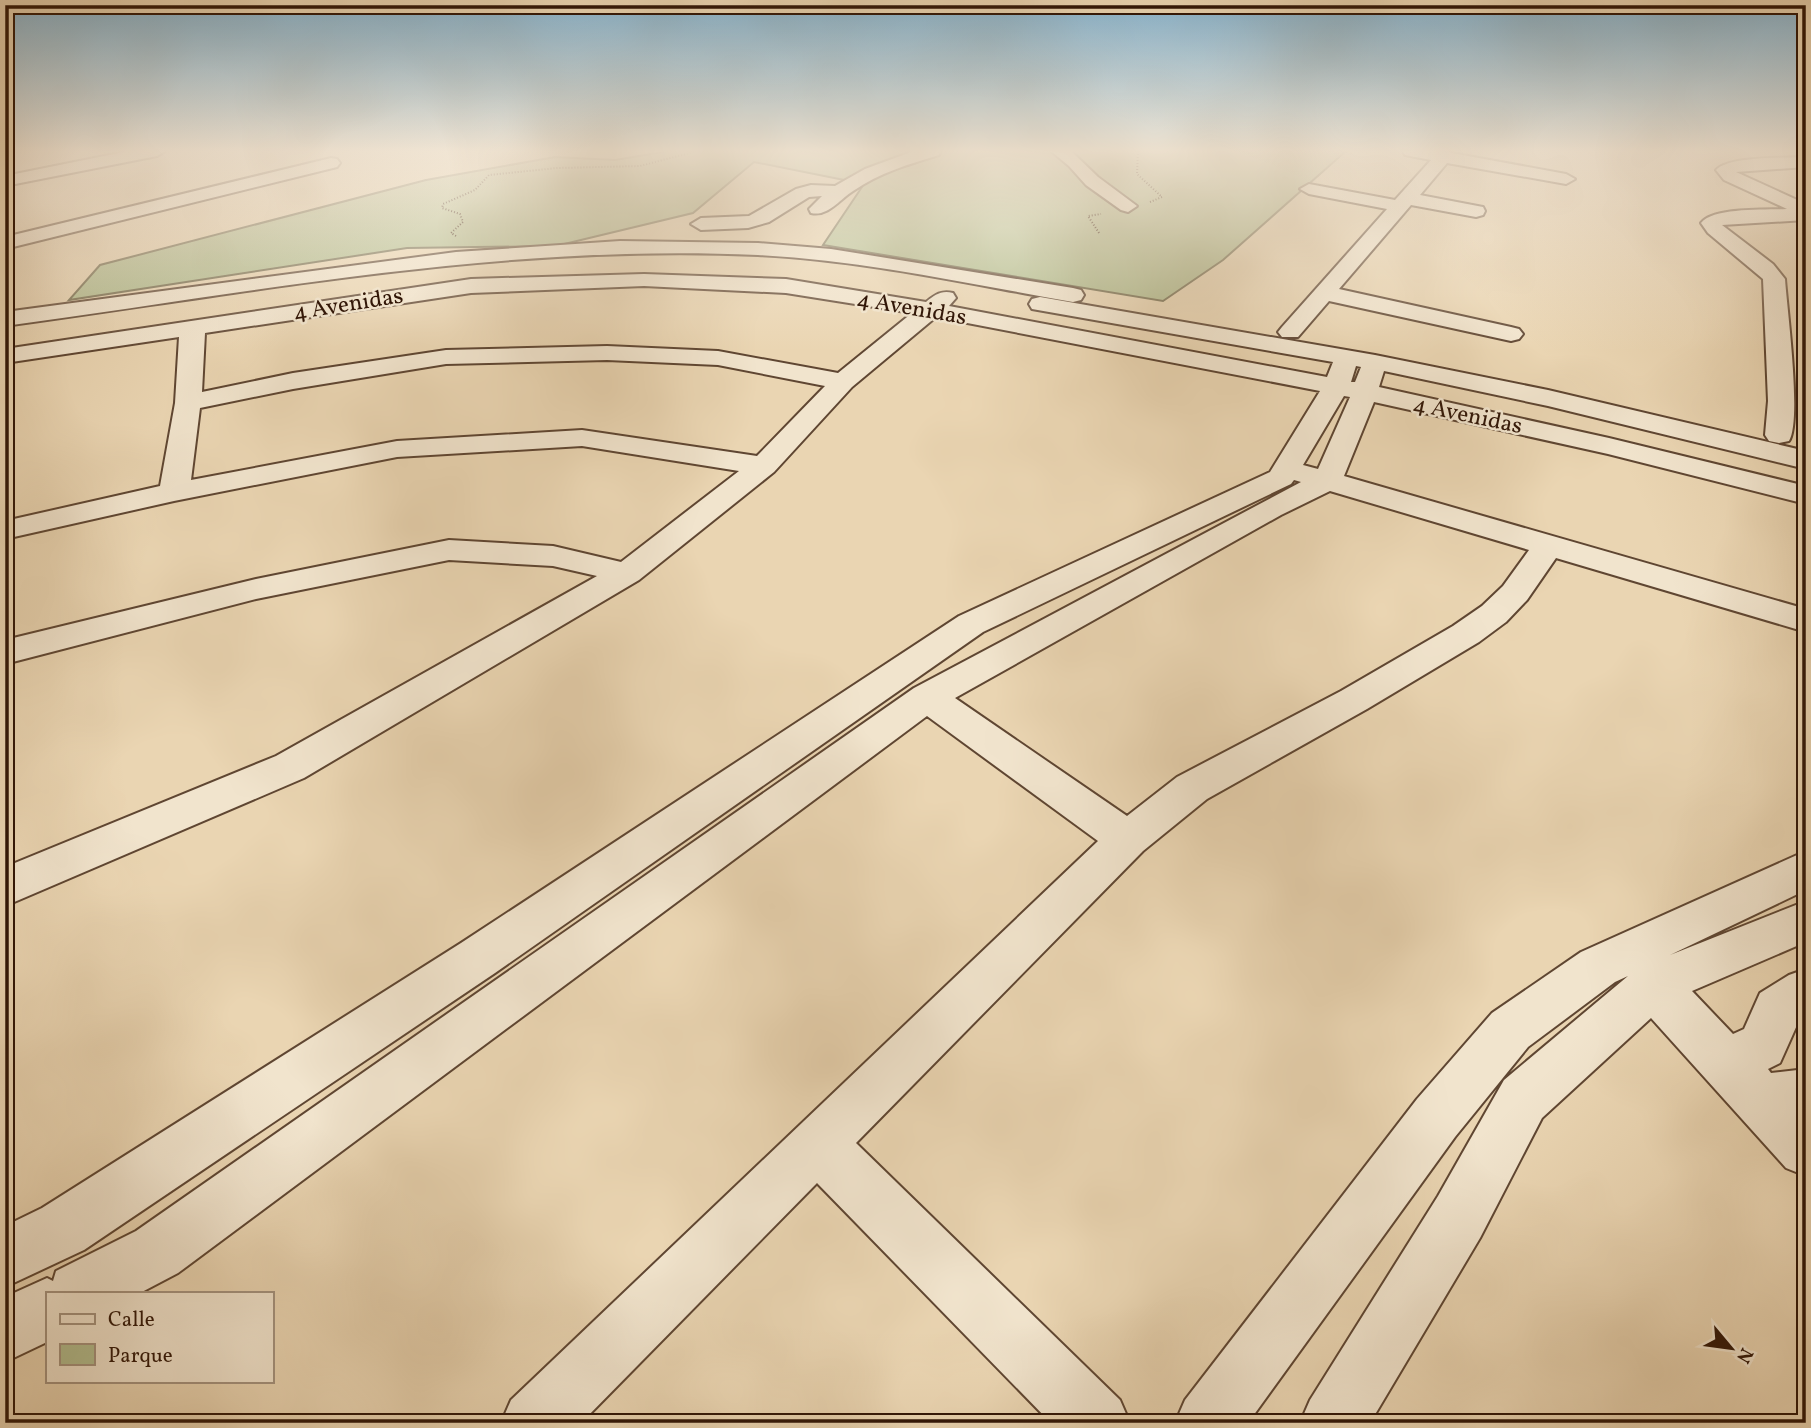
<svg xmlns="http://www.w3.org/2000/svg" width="1811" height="1428" font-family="Vollkorn,serif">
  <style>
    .green { fill: #b2be90; stroke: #726a4c; stroke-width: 2 }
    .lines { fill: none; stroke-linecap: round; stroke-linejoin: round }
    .minor-casing { stroke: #5f4632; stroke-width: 4 }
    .path { stroke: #311607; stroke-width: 2; stroke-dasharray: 1 2; stroke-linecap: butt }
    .minor { fill: #f1e4cd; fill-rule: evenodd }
    .labels { text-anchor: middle; stroke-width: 5; stroke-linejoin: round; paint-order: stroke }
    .far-street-label { font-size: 23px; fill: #311607; stroke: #f1e4cd }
  </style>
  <rect width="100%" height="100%" fill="#ead5b2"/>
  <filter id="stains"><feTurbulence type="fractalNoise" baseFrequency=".00286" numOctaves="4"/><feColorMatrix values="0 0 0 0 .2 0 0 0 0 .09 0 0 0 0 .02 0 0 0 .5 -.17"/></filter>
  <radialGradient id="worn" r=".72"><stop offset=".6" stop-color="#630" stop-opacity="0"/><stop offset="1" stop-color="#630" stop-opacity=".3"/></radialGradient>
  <!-- green -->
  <polygon class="green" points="669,151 1346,151 1223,260 1163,301 823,245 864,184 754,162 693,213 556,246 407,248 69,300 100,265 426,180 555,157 615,160"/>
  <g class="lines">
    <!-- minor casing -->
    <g class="minor-casing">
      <g id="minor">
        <polygon points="129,151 165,151 157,156 5,186 5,176"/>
        <path d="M914 151H941L939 155C909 164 879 173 853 191 840 199 828 217 811 213L809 209 822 196 809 197 769 222 748 228 701 230 691 224 701 218 749 216 796 189 811 185 835 186 865 169Z"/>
        <polygon points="1051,151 1071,151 1098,177 1137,206 1128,212 1121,210 1086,185 1069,166"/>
        <polygon points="1403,151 1441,151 1566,174 1575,179 1566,184 1447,163 1420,195 1483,207 1485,211 1483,215 1476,217 1411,205 1339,289 1511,327 1519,329 1523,334 1519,339 1511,341 1329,301 1298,337 1282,337 1278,332 1282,327 1387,209 1309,194 1300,189 1309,184 1395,200 1431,160 1405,155"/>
        <path d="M1806 157V167L1736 172 1806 204V220L1722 225 1773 264 1785 279C1787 308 1802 421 1789 441L1779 443 1769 441 1765 435 1768 401 1763 279 1708 233 1701 223C1713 207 1767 210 1787 209L1724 180 1716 170C1729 156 1786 158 1806 157Z"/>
        <polygon points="331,158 337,159 340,163 337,167 5,249 5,237"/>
        <path d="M620 241 758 243 831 249 1073 288 1081 290 1084 295 1081 300 1073 302C969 284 863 260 758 255 505 243 254 292 5 326V312L456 252Z"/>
        <path d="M644 274 786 279 926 302C935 295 941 290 953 293L956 298 949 306 1327 377 1333 362 1032 309 1029 304 1032 299 1040 297 1375 355 1548 390 1806 451V469L1548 406 1384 371 1379 387 1609 438 1806 486V504L1608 454 1374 402 1344 476 1806 609V632L1556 558 1527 600 1506 622 1479 642 1367 709 1207 799 1143 851 856 1143 1120 1400 1130 1423H1051L817 1183 581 1423H501L511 1400 1098 841 927 716 178 1273 140 1293H47V1342L5 1362V1297L47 1278 53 1281 56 1271 136 1231 914 688 1301 482 1294 480 1291 484 983 632 495 973 84 1250 5 1287V1226L42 1208 461 943 959 616 1270 472 1320 391 936 317 852 387 774 472 639 580 304 778 5 906V867L276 756 597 576 553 566 449 560 256 599 5 664V640L256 579 449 540 553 546 621 562 739 471 582 446 397 457 174 501 5 539V521L160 486 175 403 179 337 5 363V349L471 279ZM644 286 786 293 912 313 838 373 718 351 607 346 446 350 293 373 202 392 205 333 471 293ZM607 360 718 365 825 386 757 456 582 430 397 441 191 480 200 408 293 389 446 364ZM1356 366 1361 367 1355 382H1351ZM1344 396 1350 397 1318 469 1303 465ZM1330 491 1529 550 1503 586 1482 606 1453 626 1341 691 1177 777 1127 816 955 698 1281 515Z"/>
        <polygon points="1806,851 1806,890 1670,955 1806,901 1806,942 1692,991 1733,1034 1744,1029 1760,993 1789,975 1806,969 1806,1018 1797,1025 1780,1063 1768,1069 1771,1073 1806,1069 1806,1176 1786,1168 1651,1018 1542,1118 1480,1238 1370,1423 1300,1423 1310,1400 1438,1196 1504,1080 1628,976 1615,982 1528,1047 1455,1137 1248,1423 1175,1423 1185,1400 1417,1099 1492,1013 1581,952"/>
      </g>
    </g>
    <!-- path -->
    <g class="path">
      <polyline points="1138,151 1137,174 1162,197 1150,202"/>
      <polyline points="1099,233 1088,216 1101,214"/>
      <polyline points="456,236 451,233 463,222 460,214 442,208 443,204 475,190 489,175 557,168 640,166 697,151"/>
    </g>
    <!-- minor -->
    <use href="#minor" class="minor"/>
  </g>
  <!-- sky -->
  <linearGradient id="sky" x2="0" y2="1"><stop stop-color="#88b6d2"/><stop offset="0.43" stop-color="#f6ecdc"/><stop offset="1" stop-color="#f6ecdc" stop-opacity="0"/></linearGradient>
  <rect width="1811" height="351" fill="url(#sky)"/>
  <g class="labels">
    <!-- far-street labels -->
    <g class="far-street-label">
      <text transform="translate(348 303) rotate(-9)" y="8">4 Avenidas</text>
      <text transform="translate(912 307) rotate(10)" y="8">4 Avenidas</text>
      <text transform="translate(1468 414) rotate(12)" y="8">4 Avenidas</text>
    </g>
  </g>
  <!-- margin -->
  <rect width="1811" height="1428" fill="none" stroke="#ead5b2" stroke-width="28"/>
  <rect x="7" y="7" width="1797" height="1414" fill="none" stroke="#311607" stroke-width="3.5"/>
  <rect x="14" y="14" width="1783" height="1400" fill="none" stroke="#311607" stroke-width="2"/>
  <!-- legend -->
  <rect x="46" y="1292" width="228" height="91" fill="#f1e4cd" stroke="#a4927e" stroke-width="2"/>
  <rect x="60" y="1314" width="35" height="10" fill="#f1e4cd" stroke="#a4927e" stroke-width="2"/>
  <text x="108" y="1326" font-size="21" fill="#311607">Calle</text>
  <rect x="60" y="1344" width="35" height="21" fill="#b2be90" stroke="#a4927e" stroke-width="2"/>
  <text x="108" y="1362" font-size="21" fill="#311607">Parque</text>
  <!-- north arrow -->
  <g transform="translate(1731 1348) rotate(119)" stroke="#f1e4cd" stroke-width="5" paint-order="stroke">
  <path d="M0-5L12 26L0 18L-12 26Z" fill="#311607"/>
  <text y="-10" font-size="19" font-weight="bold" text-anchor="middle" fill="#311607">N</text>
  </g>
  <rect width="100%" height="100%" filter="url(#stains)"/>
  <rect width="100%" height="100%" fill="url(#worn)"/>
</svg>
